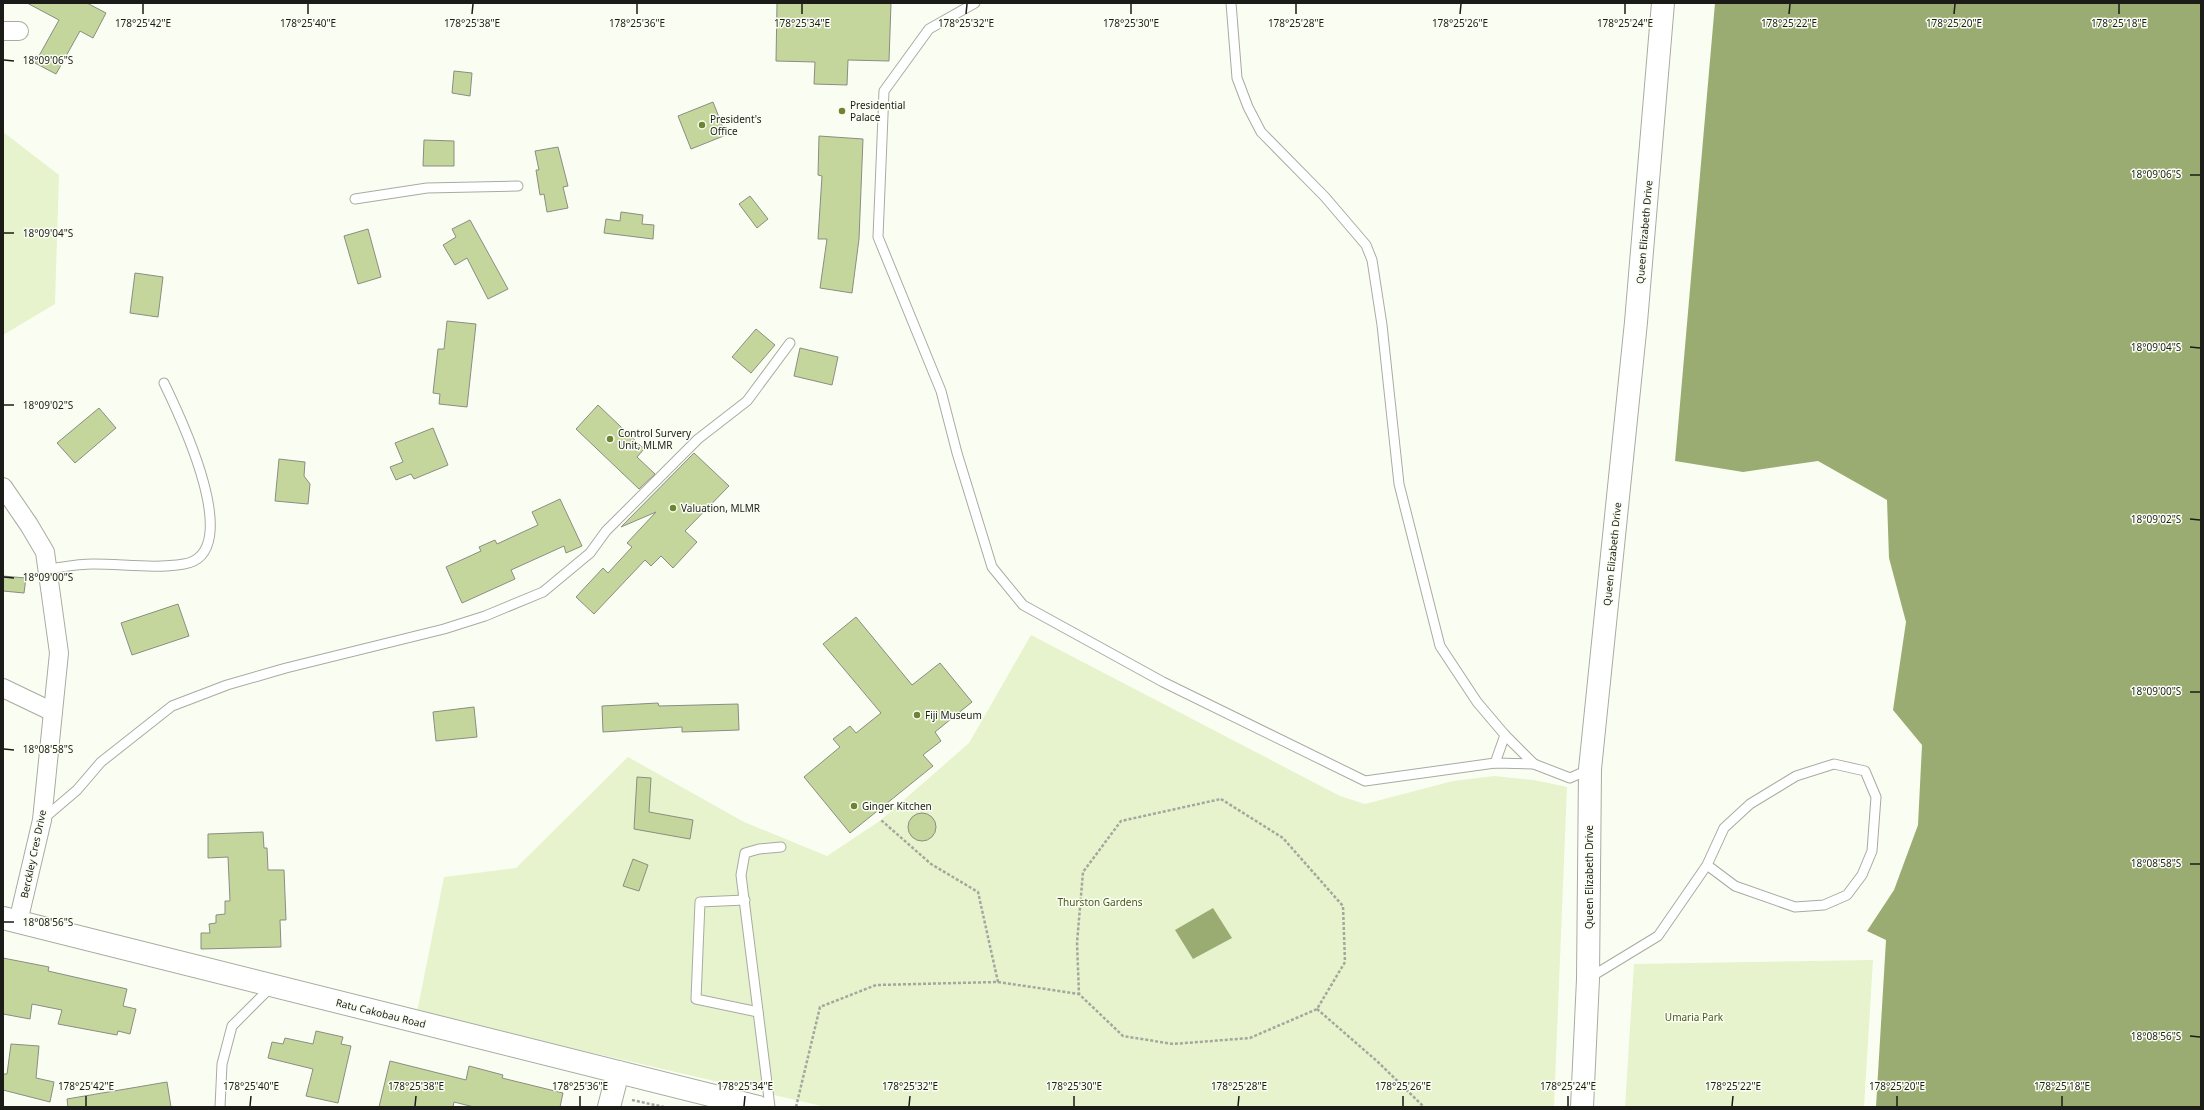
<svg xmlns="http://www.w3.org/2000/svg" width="2204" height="1110" font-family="'Noto Sans',sans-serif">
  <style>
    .green { fill: #e6f3cd }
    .water { fill: #9bac73 }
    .building { fill: #c5d69c; stroke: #8a8d83 }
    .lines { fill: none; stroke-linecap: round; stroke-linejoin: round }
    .service-casing { stroke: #a8aba1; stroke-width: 11 }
    .minor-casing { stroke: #a8aba1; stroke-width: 20 }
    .tertiary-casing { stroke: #a8aba1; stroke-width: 24 }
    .secondary-casing { stroke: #a8aba1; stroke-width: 24 }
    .primary-casing { stroke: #a8aba1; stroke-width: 24 }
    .path { stroke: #a5a79f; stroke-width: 2.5; stroke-dasharray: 3 2; stroke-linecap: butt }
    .service { stroke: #fff; stroke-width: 9 }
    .minor { stroke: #fff; stroke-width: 18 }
    .tertiary { stroke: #fff; stroke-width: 22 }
    .secondary { stroke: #fff; stroke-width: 22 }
    .primary { stroke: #fff; stroke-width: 22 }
    .ticks { fill: none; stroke: #1b1c18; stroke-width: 1.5 }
    .poi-dot { fill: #6f8334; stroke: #fafef2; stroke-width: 1.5 }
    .labels { text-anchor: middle; stroke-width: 3; stroke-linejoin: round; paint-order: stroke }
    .poi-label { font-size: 10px; fill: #1b1c18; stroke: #fafef2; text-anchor: start }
    .street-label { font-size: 10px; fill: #1b1c18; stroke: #fafef2 }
    .park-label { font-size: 10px; fill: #49581a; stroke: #fafef2 }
    .ticks-label { font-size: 10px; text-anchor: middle; fill: #1b1c18; stroke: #fafef2; stroke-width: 3; stroke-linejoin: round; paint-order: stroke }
  </style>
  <rect width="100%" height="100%" fill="#fafef2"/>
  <!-- green -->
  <g class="green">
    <polygon points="3,132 59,175 55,304 3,335"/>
    <polygon points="1031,635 1340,796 1365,804 1453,781 1494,776 1534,780 1567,787 1554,1107 826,1107 417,1012 444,877 516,868 628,757 744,822 827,856 881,820 969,743"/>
    <polygon points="1873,960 1864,1107 1625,1107 1634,964"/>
  </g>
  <!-- water -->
  <g class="water">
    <polygon points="1715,3 2201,3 2201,1107 1876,1107 1886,940 1867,931 1894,890 1918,825 1922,745 1893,710 1906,622 1889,558 1887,500 1818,461 1743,472 1675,461"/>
    <polygon points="1213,908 1232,938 1193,959 1175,930"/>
  </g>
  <!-- building -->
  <g class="building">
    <polygon points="27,3 87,3 106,13 93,38 80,31 56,74 35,63 59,20"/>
    <polygon points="777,3 891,3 889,61 848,60 847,85 814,84 815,62 776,61"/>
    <polygon points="454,71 472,73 470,96 452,93"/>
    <polygon points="713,102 726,135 691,149 678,116"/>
    <polygon points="819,136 863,139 859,239 852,293 820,288 827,239 818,239 822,176 818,175"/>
    <polygon points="424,140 454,141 454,166 423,166"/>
    <polygon points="558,147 568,186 563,187 568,208 547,212 544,194 540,195 536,170 539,170 535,151"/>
    <polygon points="750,196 768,219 757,228 739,204"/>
    <polygon points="621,212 643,215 642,224 654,225 653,239 604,233 606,219 620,221"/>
    <polygon points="470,220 508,289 488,299 467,258 455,265 443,245 456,237 452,229"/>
    <polygon points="368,229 381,277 358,284 344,236"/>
    <polygon points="135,273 163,277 158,317 130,313"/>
    <polygon points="447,321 476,324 467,407 439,404 440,394 433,393 438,349 444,349"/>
    <polygon points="756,329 775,345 751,373 732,357"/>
    <polygon points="800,348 838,357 832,385 794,376"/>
    <polygon points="598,405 644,449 637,457 655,474 639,489 576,429"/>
    <polygon points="99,408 116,428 75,463 57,443"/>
    <polygon points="433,428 448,465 414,479 411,474 396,480 390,467 403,462 395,443"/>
    <polygon points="694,453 729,486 685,531 697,542 673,568 661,556 651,566 645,560 594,614 576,597 603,568 608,573 632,547 627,543 656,512 621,527"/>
    <polygon points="279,459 305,462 304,476 310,484 308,504 275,501"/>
    <polygon points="560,499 582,546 566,553 564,546 511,570 515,579 462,603 446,567 481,551 479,547 495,540 497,544 538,525 532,512"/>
    <polygon points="3,576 26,578 24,593 3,591"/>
    <polygon points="178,604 189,636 132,655 121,623"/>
    <polygon points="856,617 912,685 940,663 972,702 935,732 941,741 923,755 933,766 850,833 804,777 840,747 833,739 850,726 856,733 881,713 823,644"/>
    <polygon points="658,703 659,706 738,704 739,730 682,732 682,727 603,732 602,706"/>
    <polygon points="474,707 477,737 436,741 433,712"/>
    <polygon points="637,777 651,778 649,812 693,820 690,839 634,829"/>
    <circle cx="922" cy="827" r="14"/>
    <polygon points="263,832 264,848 267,848 268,870 284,870 286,920 280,920 281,947 201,949 201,933 210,933 209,924 216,923 216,915 225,914 225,901 230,901 228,857 208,858 208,834"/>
    <polygon points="633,859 648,865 639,891 623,886"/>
    <polygon points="3,958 49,967 48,971 127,989 123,1006 136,1009 130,1034 118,1031 117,1035 58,1024 62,1010 32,1004 30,1019 3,1014"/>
    <polygon points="316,1031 343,1037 341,1044 351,1046 338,1103 306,1096 313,1069 268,1058 272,1042 283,1044 285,1038 313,1044"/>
    <polygon points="11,1044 39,1046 36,1078 54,1082 50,1102 3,1090 3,1074 7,1074"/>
    <polygon points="390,1061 466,1080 469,1066 503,1075 502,1078 563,1093 560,1107 474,1107 454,1102 453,1107 379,1107"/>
    <polygon points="167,1082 171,1107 68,1107 67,1099"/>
  </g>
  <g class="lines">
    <!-- service casing -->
    <g class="service-casing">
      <g id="service">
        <polyline points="975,3 929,29 884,91 878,237 941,391 957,453 992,567 1023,605 1163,682 1365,781 1495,763 1534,764 1570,778 1590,769"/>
        <polyline points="1231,3 1237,78 1248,107 1261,132 1325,197 1366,245 1372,260 1382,325 1399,484 1440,646 1477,702 1505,735 1534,764"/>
        <polyline points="355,199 427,188 518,186"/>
        <path d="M48 569C63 567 78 564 93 564 123 564 154 569 184 564 247 554 179 414 164 383"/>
        <polyline points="1495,763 1505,735"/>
        <polyline points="43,819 77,790 101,762 172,706 227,685 286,668 444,629 485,616 543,592 590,553 606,531 698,439 747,401 790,343"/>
        <polyline points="745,900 700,902 696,999 758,1012"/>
        <polyline points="1589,978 1658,936 1707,865 1724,828 1750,804 1796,776 1834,764 1865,771 1876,797 1872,851 1862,875 1847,895 1824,905 1795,907 1735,886 1707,865"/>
        <polyline points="220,1107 222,1064 232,1026 272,986"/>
        <polyline points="770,1107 741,875 745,853 759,849 781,847"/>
      </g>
    </g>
    <!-- minor casing -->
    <g class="minor-casing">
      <g id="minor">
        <polyline points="3,31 19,31"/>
        <polyline points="3,487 29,525 45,552 59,653 42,820 18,922"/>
        <polyline points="3,688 53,712"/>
      </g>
    </g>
    <!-- tertiary casing -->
    <g class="tertiary-casing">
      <polyline id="tertiary" points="609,1107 618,1072"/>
    </g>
    <!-- secondary casing -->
    <g class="secondary-casing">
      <polyline id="secondary" points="3,918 758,1107"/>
    </g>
    <!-- primary casing -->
    <g class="primary-casing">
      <polyline id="primary" points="1582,1107 1588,979 1590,769 1636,322 1663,3"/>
    </g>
    <!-- path -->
    <g class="path">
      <polygon points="1221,799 1283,838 1343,906 1345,962 1317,1009 1250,1038 1173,1044 1123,1036 1079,994 1077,943 1083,872 1121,821"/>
      <polyline points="998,982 1079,994"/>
      <polyline points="1317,1009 1378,1062 1424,1107"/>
      <polyline points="632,1100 664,1107"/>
      <polyline points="796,1107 820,1007 876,985 998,982 978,892 931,864 881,820"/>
    </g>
    <!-- service -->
    <use href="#service" class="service"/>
    <!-- minor -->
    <use href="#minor" class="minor"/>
    <!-- tertiary -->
    <use href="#tertiary" class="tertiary"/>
    <!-- secondary -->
    <use href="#secondary" class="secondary"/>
    <!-- primary -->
    <use href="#primary" class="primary"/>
  </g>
  <!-- ticks -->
  <path class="ticks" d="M143 14V4M308 14V4M472 14 473 4M637 14V4M802 14V4M966 14 967 4M1131 14V4M1296 14V4M1460 14 1461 4M1625 14V4M1789 14 1790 4M1954 14 1955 4M2119 14V4M4 60 14 61M2190 175H2200M4 233H14M2190 347 2200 348M4 405H14M2190 519 2200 520M4 577 14 578M2190 692H2200M4 749 14 750M2190 864H2200M4 922H14M2190 1036 2200 1037M86 1106V1096M250 1106 251 1096M415 1106 416 1096M580 1106V1096M744 1106 745 1096M909 1106 910 1096M1074 1106V1096M1238 1106 1239 1096M1403 1106V1096M1568 1106V1096M1732 1106 1733 1096M1897 1106V1096M2062 1106V1096"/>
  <!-- markers -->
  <g class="poi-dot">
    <circle cx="842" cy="111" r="4"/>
    <circle cx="702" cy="125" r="4"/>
    <circle cx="610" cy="439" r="4"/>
    <circle cx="673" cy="508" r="4"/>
    <circle cx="917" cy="715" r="4"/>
    <circle cx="854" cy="806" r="4"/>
  </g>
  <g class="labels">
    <!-- poi labels -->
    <g class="poi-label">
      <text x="850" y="109">Presidential<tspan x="850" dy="12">Palace</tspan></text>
      <text x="710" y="123">President's<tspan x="710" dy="12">Office</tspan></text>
      <text x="618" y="437">Control Survery<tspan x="618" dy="12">Unit, MLMR</tspan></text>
      <text x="681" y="512">Valuation, MLMR</text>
      <text x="925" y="719">Fiji Museum</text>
      <text x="862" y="810">Ginger Kitchen</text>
    </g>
    <!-- street labels -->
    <g class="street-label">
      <text transform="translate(1644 232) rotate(-85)" y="4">Queen Elizabeth Drive</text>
      <text transform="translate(1612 554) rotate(-84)" y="4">Queen Elizabeth Drive</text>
      <text transform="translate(33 854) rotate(-78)" y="4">Berckley Cres Drive</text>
      <text transform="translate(1589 877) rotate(-90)" y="4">Queen Elizabeth Drive</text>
      <text transform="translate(381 1013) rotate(14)" y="4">Ratu Cakobau Road</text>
    </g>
    <!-- park labels -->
    <g class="park-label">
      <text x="1100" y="906">Thurston Gardens</text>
      <text x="1694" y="1021">Umaria Park</text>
    </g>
  </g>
  <g class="ticks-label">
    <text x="1460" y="27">178°25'26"E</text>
    <text x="1789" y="27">178°25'22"E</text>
    <text x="1954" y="27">178°25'20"E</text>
    <text x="143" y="27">178°25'42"E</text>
    <text x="308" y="27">178°25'40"E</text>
    <text x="472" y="27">178°25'38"E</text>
    <text x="637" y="27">178°25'36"E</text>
    <text x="802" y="27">178°25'34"E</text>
    <text x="966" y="27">178°25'32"E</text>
    <text x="1131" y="27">178°25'30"E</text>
    <text x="1296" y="27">178°25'28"E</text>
    <text x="1625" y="27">178°25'24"E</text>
    <text x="2119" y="27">178°25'18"E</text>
    <text x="48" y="64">18°09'06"S</text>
    <text x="2156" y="178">18°09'06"S</text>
    <text x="48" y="237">18°09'04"S</text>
    <text x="2156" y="351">18°09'04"S</text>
    <text x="48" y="409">18°09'02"S</text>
    <text x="2156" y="523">18°09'02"S</text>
    <text x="48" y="581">18°09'00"S</text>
    <text x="2156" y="695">18°09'00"S</text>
    <text x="48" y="753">18°08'58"S</text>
    <text x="2156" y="867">18°08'58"S</text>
    <text x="48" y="926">18°08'56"S</text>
    <text x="2156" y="1040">18°08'56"S</text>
    <text x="86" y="1090">178°25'42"E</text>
    <text x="251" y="1090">178°25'40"E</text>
    <text x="416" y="1090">178°25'38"E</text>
    <text x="580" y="1090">178°25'36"E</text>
    <text x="745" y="1090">178°25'34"E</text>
    <text x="910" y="1090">178°25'32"E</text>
    <text x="1074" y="1090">178°25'30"E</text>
    <text x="1239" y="1090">178°25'28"E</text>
    <text x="1403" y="1090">178°25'26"E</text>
    <text x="1568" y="1090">178°25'24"E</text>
    <text x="1733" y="1090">178°25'22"E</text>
    <text x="1897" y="1090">178°25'20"E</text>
    <text x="2062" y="1090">178°25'18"E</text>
  </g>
  <!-- border -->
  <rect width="2204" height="1110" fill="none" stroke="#1b1c18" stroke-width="8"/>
</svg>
